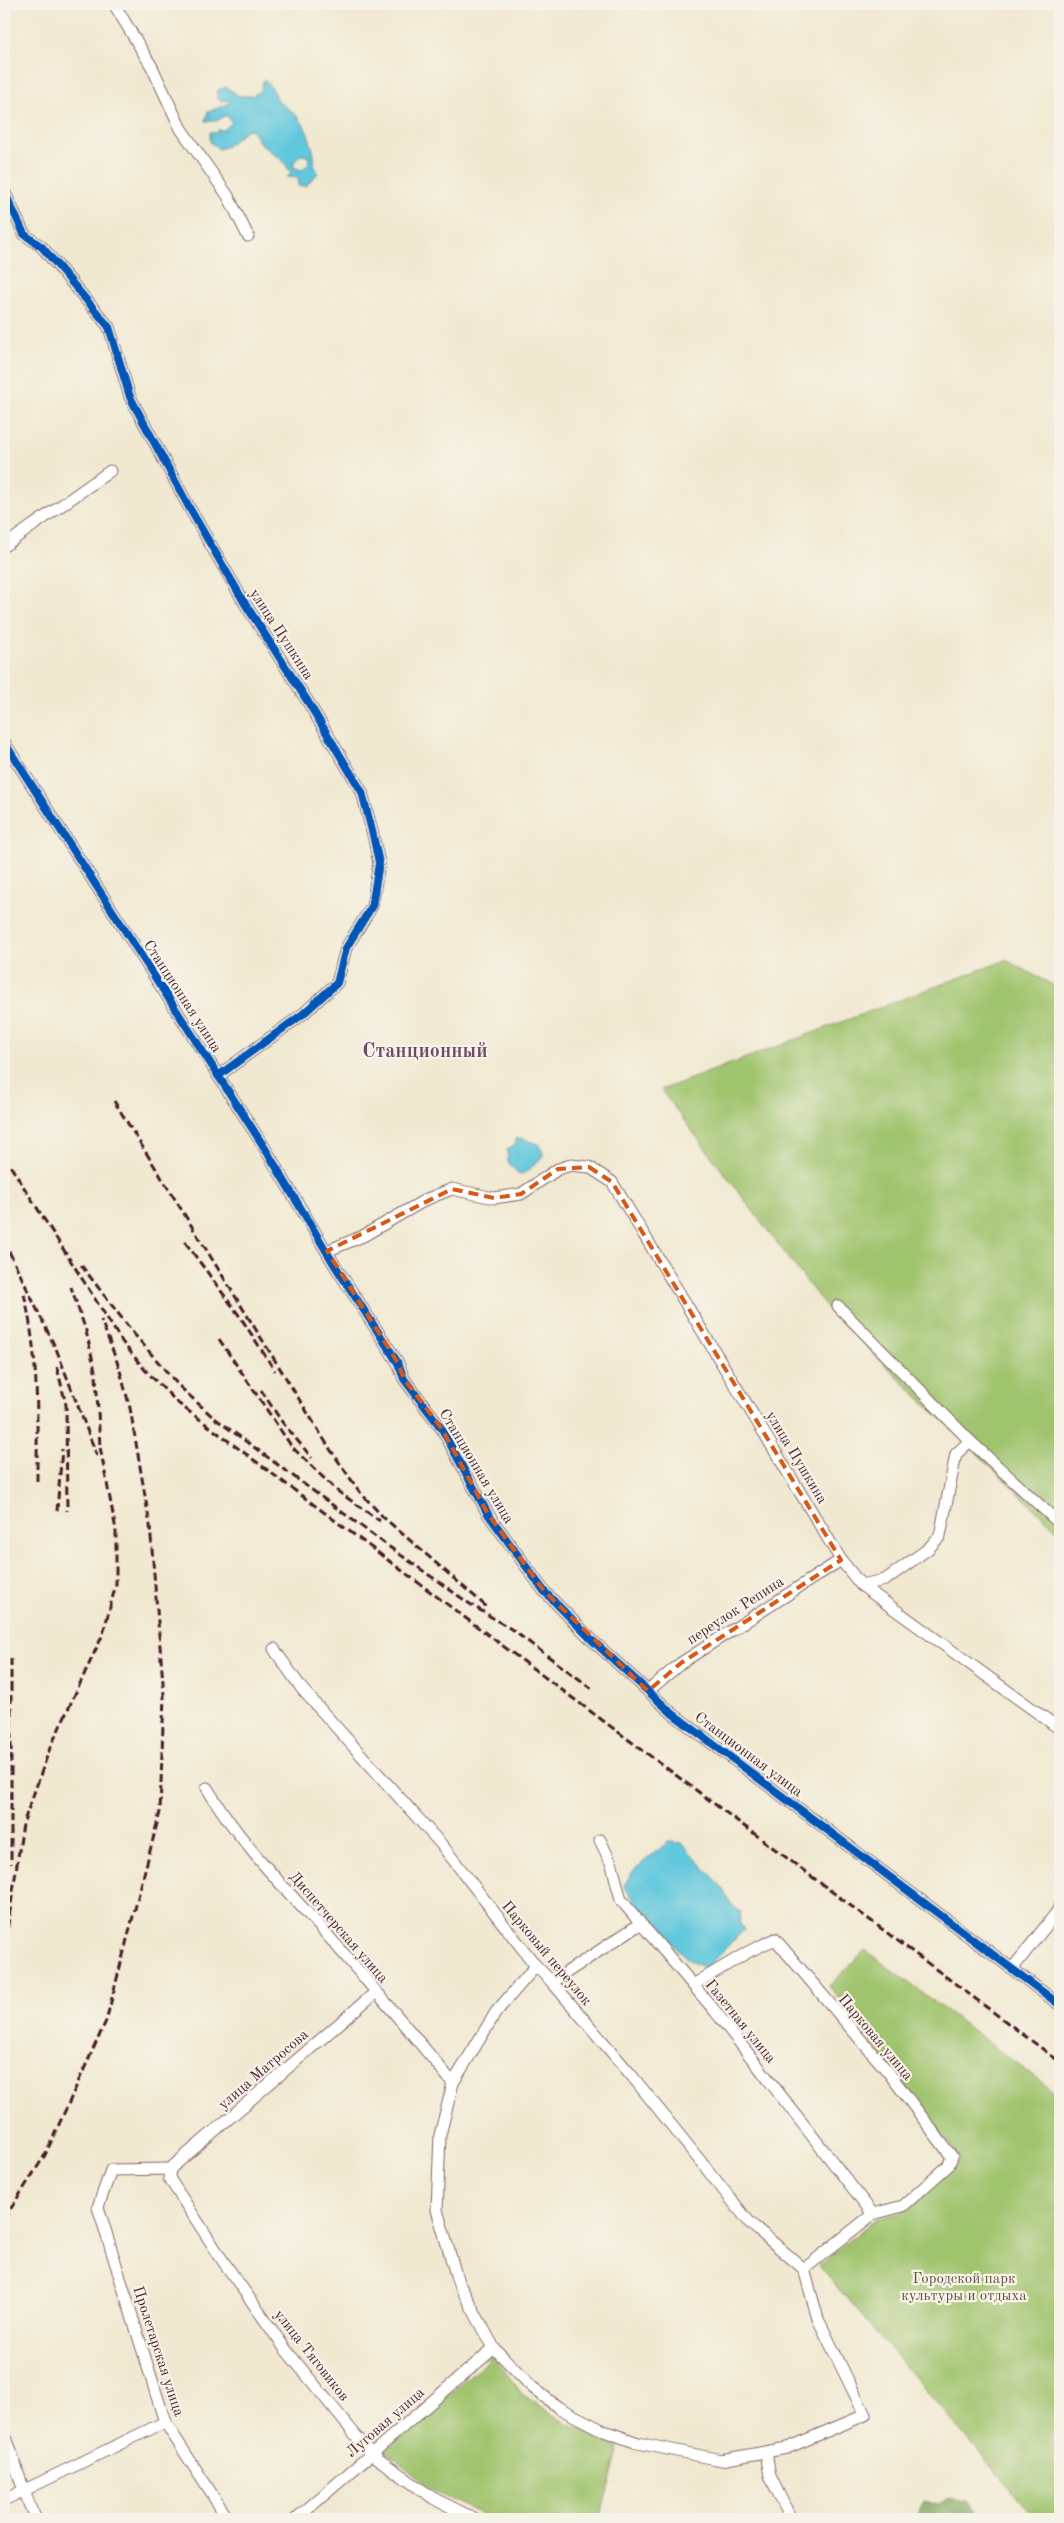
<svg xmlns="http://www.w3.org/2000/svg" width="1064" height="2523" font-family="'Old Standard TT',serif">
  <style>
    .green { fill: #a0c46e; stroke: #75724c }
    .forest { fill: #80aa61; stroke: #656446 }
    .water { fill: #61c8dd; stroke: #567484; fill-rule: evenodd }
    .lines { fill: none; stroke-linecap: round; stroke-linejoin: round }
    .street-casing { stroke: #846565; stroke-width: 13 }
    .street { stroke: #fff; stroke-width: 11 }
    .rail { stroke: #4a1f2b; stroke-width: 3; stroke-dasharray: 8 4; stroke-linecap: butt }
    .cycleway-casing { stroke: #f7f3e8; stroke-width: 11 }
    .cycleway { stroke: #0057b8; stroke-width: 8 }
    .marked { fill: none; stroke: #e0560e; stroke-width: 4; stroke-dasharray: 10 6; stroke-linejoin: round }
    .labels { text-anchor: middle; stroke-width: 4.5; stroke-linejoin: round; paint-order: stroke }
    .street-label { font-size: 15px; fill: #4a1f2b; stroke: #f7f3e8 }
    .park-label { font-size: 15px; fill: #64513f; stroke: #f7f3e8 }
    .district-label { font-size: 20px; font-weight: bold; fill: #6e4a6b; stroke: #f7f3e8 }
  </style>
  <rect width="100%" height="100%" fill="#f7f3e8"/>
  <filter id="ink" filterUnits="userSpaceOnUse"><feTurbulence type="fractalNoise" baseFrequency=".02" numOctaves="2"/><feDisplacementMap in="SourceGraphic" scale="10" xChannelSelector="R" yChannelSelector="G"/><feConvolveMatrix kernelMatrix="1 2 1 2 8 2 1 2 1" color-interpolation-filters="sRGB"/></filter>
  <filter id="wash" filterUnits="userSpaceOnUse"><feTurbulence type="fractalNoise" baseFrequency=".0096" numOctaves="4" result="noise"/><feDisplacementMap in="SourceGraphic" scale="20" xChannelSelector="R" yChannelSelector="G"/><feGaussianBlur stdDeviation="1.12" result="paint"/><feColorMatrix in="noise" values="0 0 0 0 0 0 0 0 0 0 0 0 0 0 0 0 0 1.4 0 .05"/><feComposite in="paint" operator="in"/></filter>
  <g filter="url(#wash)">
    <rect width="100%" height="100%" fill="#f0e8d0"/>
    <!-- green -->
    <g class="green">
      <polygon points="1006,960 1060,989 1060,1533 829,1311 661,1090"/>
      <polygon points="865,1950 1060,2096 1060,2519 1036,2519 819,2266 875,2219 901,2213 961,2160 829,1986"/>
      <polygon points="493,2356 523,2395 561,2420 619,2447 600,2519 491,2519 437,2493 385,2451"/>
    </g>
    <!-- forest -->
    <polygon class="forest" points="949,2498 968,2501 983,2519 914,2519 924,2501 939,2505"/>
    <!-- water -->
    <g class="water">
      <path d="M264 79 274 91 277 101C302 117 307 126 314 155 316 164 311 163 318 173L306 186H298L299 178 287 177 291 173 284 162 259 142 252 130 247 129 227 146 219 149 210 142V132L217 133 218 130H224L232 122 226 115 217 121H205L208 112 230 103 228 100 220 101 217 98 218 90 226 87 239 96H252L260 91ZM302 155 308 156 309 163 302 170 293 167 295 160Z"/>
      <path d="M520 1138 538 1144C546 1157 544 1155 535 1164 530 1169 527 1172 519 1175L508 1162 507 1150 516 1143V1139Z"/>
      <path d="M668 1842 682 1843 722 1887 731 1905 741 1912 739 1922 744 1930 706 1968C702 1966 696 1964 692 1962 677 1951 631 1901 624 1885L634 1870Z"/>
    </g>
  </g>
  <g filter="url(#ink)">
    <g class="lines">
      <!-- street casing -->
      <g class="street-casing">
        <g id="street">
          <polyline points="114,4 152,67 181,129 228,196 248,236"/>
          <polyline points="4,191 24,234 42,247 109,327 130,397 190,509 244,602 308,702 362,792 373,835 379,863 372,906 346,948 337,983 303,1014 218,1076"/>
          <polyline points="4,546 110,471"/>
          <polyline points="4,742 266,1150 334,1264 398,1363 404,1379 442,1429 488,1514 544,1591 593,1641 673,1714 1060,2005"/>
          <polyline points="327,1251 363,1236 427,1199 452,1189 494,1198 521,1194 558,1169 571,1165 589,1167 612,1182 841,1560 861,1585 1060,1729"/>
          <polyline points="838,1306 970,1441 1060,1524"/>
          <polyline points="861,1585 885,1580 928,1549 940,1536 956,1454 970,1441"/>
          <polyline points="274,1649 302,1689 441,1844 536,1966 552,1982 632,2076 750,2223 804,2269"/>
          <polyline points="648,1691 681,1663 841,1560"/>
          <path d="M207 1788C238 1840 281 1884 322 1929 367 1980 410 2031 453 2083"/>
          <polyline points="600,1840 612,1865 621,1900 715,2011 873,2214"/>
          <polyline points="536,1966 496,2012 453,2083 440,2135 437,2210 458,2282 494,2348 532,2387 559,2408 604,2431 638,2443 721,2460 787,2448 865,2415 818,2319 804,2269"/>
          <polyline points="1012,1969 1057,1912 1060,1905"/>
          <polyline points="552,1982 640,1924"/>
          <polyline points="693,1985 748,1952 775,1939 889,2073 952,2157 948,2166 903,2206 873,2214 804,2269"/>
          <polyline points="170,2169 169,2178 223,2261 286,2350 371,2454 433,2498 475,2519"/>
          <polyline points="170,2169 111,2170 98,2207 165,2422 228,2519"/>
          <polyline points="170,2169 376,1992"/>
          <path d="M4 2432C15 2460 22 2492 36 2519"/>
          <polyline points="766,2452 770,2476 791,2519"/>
          <polyline points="4,2500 165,2422"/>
          <polyline points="296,2519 494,2348"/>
        </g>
      </g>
      <!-- street -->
      <use href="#street" class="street"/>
      <!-- rail -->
      <g class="rail">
        <polyline points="114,1101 330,1449 359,1491 383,1517 488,1608"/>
        <polyline points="4,1156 123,1343 146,1371 179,1404 1060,2062"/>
        <polyline points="4,1241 57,1351 97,1456"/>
        <polyline points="185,1242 241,1318 275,1371"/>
        <polyline points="81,1265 134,1334 179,1386 213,1417 388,1546 470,1604 511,1629 594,1690"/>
        <path d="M24 1294C39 1356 37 1418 37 1481"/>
        <polyline points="219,1339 292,1447 336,1490 380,1521"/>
        <polyline points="57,1367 66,1405 67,1511"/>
        <polyline points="261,1390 282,1422 312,1458"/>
        <polyline points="57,1511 62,1449"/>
        <polyline points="11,1659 11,1864"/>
        <polyline points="4,1951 23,1824 50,1748 103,1634 116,1584 116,1530 100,1447 96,1375 86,1331 71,1287"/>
        <polyline points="4,2219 45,2155 106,2021 160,1812 164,1695 150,1525 130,1408 119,1367 101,1320"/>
      </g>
      <!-- cycleway casing -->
      <g class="cycleway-casing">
        <g id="cycleway">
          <polyline points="4,191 24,234 42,247 109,327 130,397 190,509 244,602 308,702 362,792 373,835 379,863 372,906 346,948 337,983 303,1014 218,1076"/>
          <polyline points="4,742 266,1150 334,1264 398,1363 404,1379 442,1429 488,1514 544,1591 593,1641 673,1714 1060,2005"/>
        </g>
      </g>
      <!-- cycleway -->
      <use href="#cycleway" class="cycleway"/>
    </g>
  </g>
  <!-- marked area -->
  <path class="marked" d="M589 1167 612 1182 841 1560 681 1663 648 1691 544 1591 488 1514 442 1429 404 1379 398 1363 327 1251 452 1189 494 1198 521 1194 558 1169Z"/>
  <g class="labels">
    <!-- street labels -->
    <g class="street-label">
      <text transform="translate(282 634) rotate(57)" y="5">улица Пушкина</text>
      <text transform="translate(183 996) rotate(57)" y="5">Станционная улица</text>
      <text transform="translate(797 1457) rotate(59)" y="5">улица Пушкина</text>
      <text transform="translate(477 1466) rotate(59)" y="5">Станционная улица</text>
      <text transform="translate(735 1610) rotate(-33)" y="5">переулок Репина</text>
      <text transform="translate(749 1754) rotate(37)" y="5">Станционная улица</text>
      <text transform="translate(339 1927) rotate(49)" y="5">Диспетчерская улица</text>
      <text transform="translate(547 1953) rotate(50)" y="5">Парковый переулок</text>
      <text transform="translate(741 2021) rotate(51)" y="5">Газетная улица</text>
      <text transform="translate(876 2037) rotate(50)" y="5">Парковая улица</text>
      <text transform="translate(263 2069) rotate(-41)" y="5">улица Матросова</text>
      <text transform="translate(159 2351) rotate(72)" y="5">Пролетарская улица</text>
      <text transform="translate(312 2355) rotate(52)" y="5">улица Тяговиков</text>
      <text transform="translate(385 2422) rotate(-41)" y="5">Луговая улица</text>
    </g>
    <!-- park labels -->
    <g class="park-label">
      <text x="964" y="2283">Городской парк<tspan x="964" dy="17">культуры и отдыха</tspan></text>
    </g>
    <!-- district labels -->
    <g class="district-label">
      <text x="425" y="1057">Станционный</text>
    </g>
  </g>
  <!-- margin -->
  <rect width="1064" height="2523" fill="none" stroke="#f7f3e8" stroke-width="20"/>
</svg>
